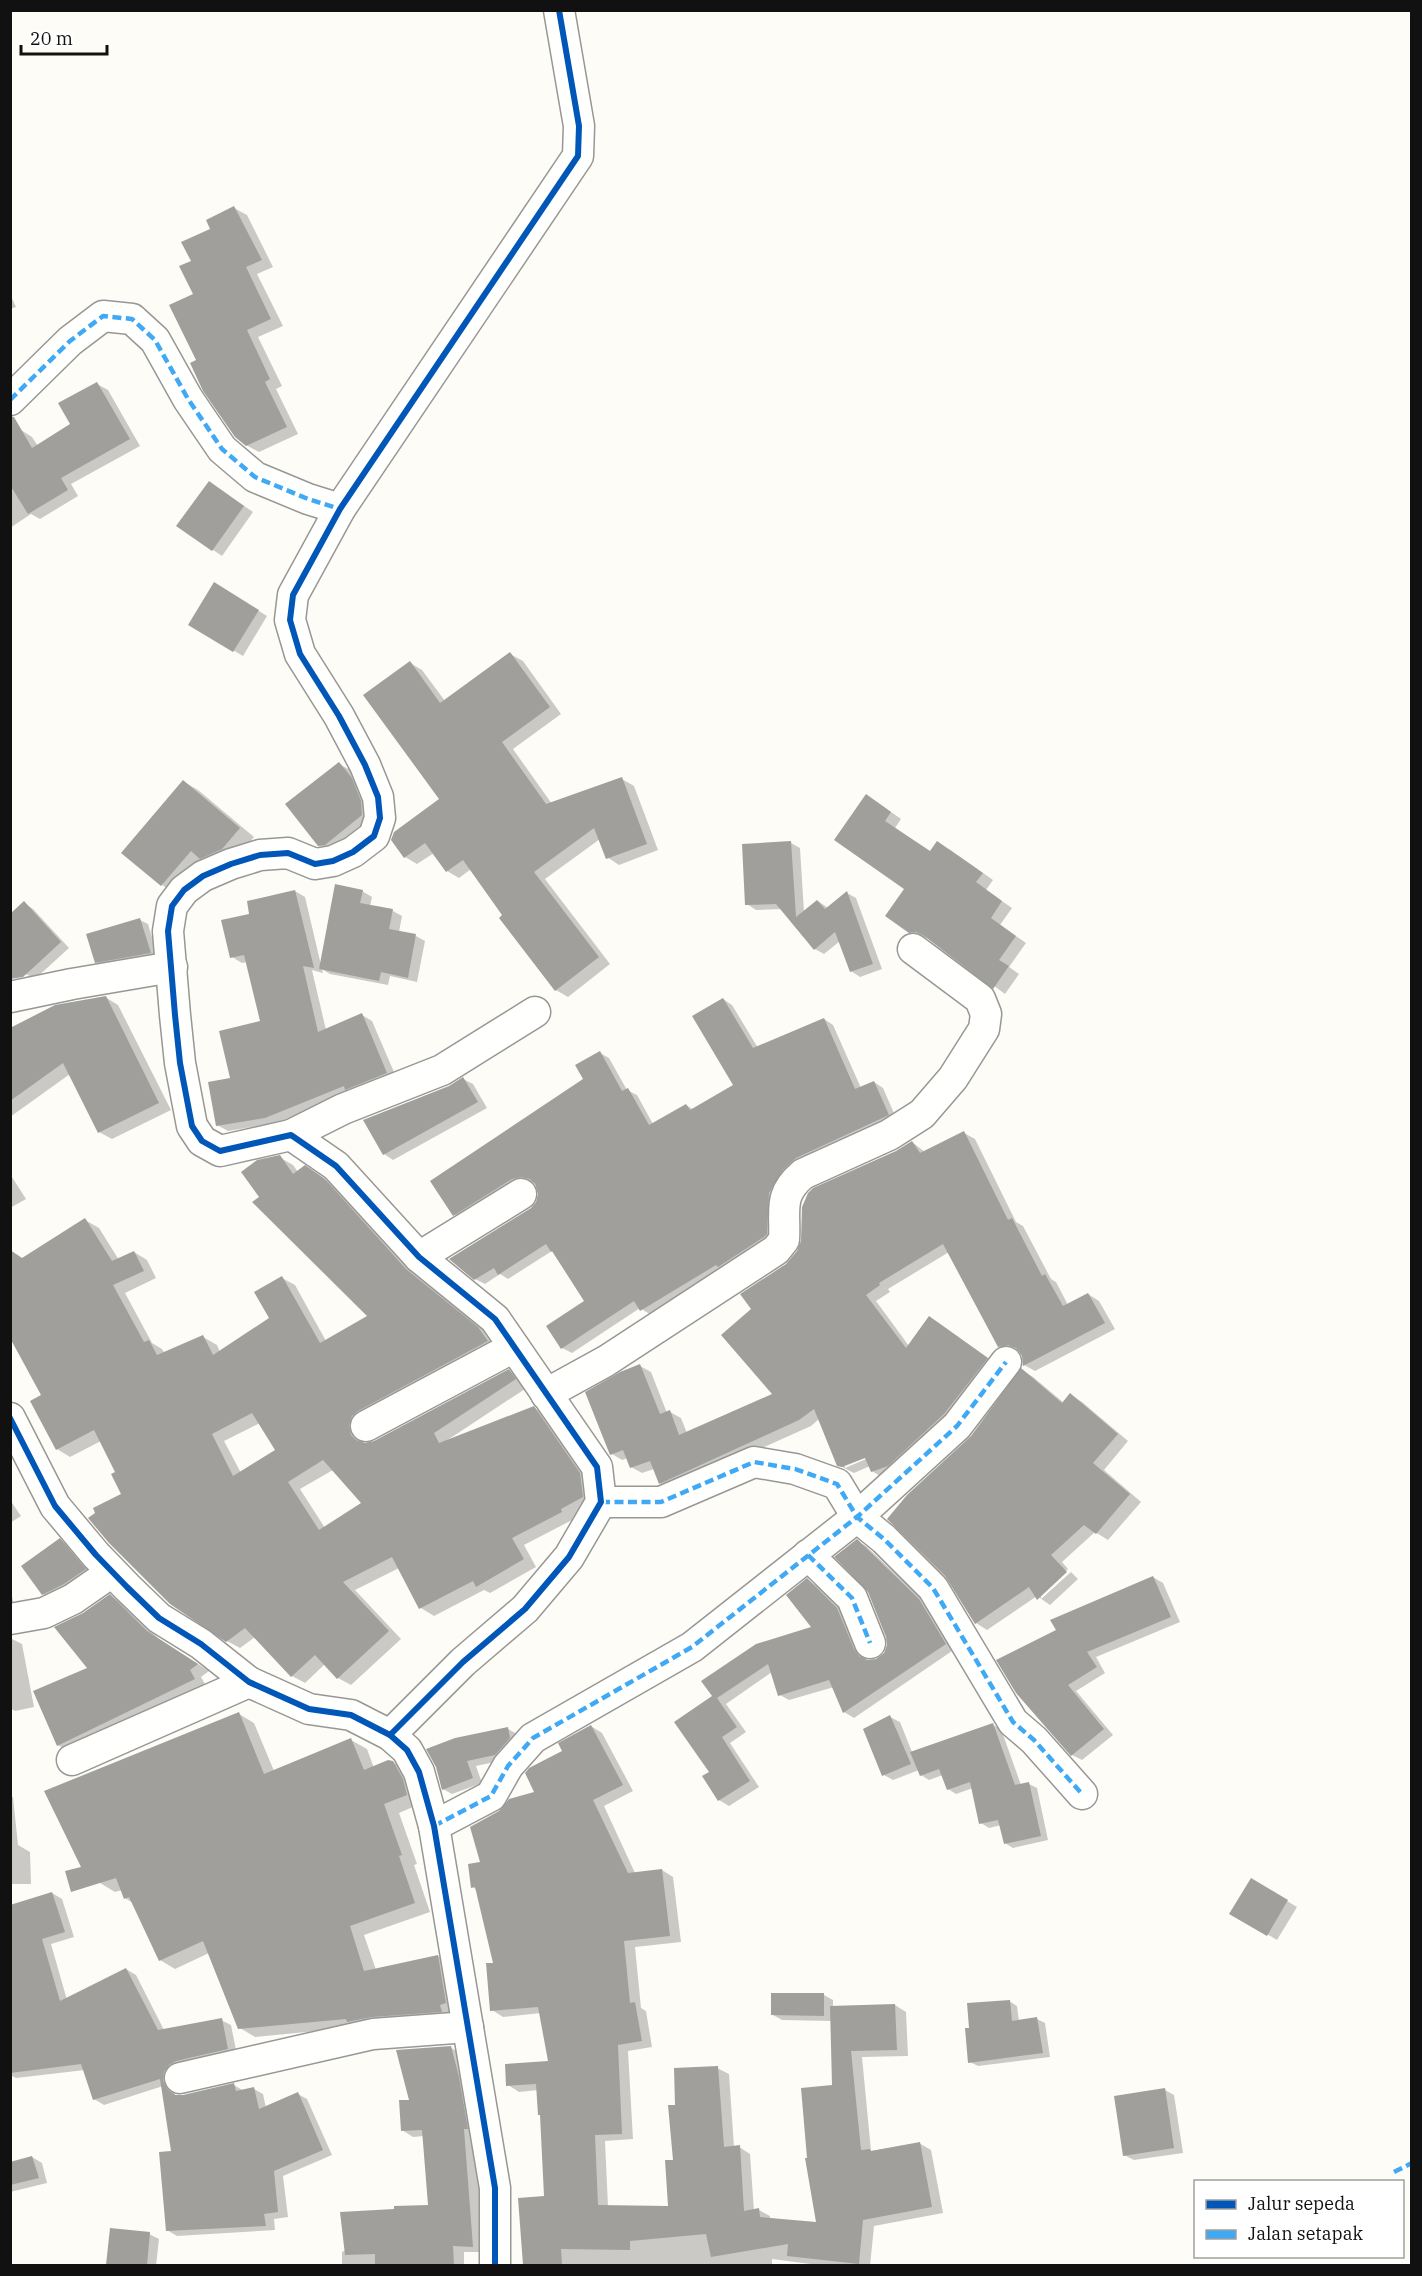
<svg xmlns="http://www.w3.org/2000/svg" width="1422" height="2276" font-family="'IBM Plex Serif',serif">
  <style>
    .shadow { fill: #0003; fill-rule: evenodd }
    .building { fill: #a19f9c; fill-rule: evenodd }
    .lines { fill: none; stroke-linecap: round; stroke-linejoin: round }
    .minor-casing { stroke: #979795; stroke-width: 33 }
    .minor { stroke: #fffffe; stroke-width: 30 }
    .quiet { stroke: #3fa9f5; stroke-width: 4.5; stroke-dasharray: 9 4.5; stroke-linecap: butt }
    .cycleway-casing { stroke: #fff; stroke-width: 10 }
    .cycleway { stroke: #0057b8; stroke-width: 6 }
  </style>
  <rect width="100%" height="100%" fill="#fdfcf7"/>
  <!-- shadow -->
  <g class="shadow">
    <polygon points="234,208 247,215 273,267 257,274 283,326 258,337 282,386 276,389 298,434 259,452 246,445 198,361 193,261 212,229"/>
    <polygon points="10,294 16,307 10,309"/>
    <polygon points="97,384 108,390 140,446 71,484 78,496 40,519 31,514 10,528 10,436 21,430 32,437 38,446 72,425"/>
    <polygon points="218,488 253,512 222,556 178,526"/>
    <polygon points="215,584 267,616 243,656 190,625"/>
    <polygon points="510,654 523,661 561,714 513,749 552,804 622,779 634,786 658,850 619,865 607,857 600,839 545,879 610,964 568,997 556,990 471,869 459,878 447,871 434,853 417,864 405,857 392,840 441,799 410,663 422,670 445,701"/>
    <polygon points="339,764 354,772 376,824 334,853 319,845"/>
    <polygon points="184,782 198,790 254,837 237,857 176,894 162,885"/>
    <polygon points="877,802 901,819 895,828 931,853 949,849 993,880 986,890 1012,908 1000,925 1026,943 1009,967 1019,974 1005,994 930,938 922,938 910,931 906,888"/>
    <polygon points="791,843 800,848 804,913 818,901 828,908 847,893 856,898 882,969 860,977 851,971 840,941 824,954 815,949 782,909 756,910 747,904"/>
    <polygon points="295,891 305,897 321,965 362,891 372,897 370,906 393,911 402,916 399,932 416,936 425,941 417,982 390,976 388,985 330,974 322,969 323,973 312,970 326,1030 362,1015 372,1021 397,1079 353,1092 276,1123 228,1131 217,1125 231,1080 261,1023 248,962 242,963 232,957 251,915"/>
    <polygon points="24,903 33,909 69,948 35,979 26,974"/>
    <polygon points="140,920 148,924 158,957 103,966 96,962"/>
    <polygon points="105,997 118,1005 171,1110 112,1139 99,1132 70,1074 10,1117 10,1029"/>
    <polygon points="723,999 732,1005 758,1048 824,1019 833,1025 861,1088 874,1082 883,1088 897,1120 805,1163 776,1239 651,1315 640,1308 572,1353 562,1348 586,1302 552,1251 508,1279 500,1274 485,1284 475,1279 538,1202 540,1194 535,1182 522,1184 464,1220 454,1214 585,1080 600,1053 609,1058 627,1090 637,1095 653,1124 686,1105 694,1110 735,1085"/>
    <polygon points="463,1079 473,1084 487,1108 393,1160 384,1154 449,1087"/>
    <path d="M964 1133 975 1139 1016 1222 1023 1226 1051 1279 1056 1282 1068 1305 1088 1294 1099 1301 1115 1329 1035 1371 1024 1365V1355L1020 1350 1010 1353 999 1346 949 1252 888 1289 890 1292 876 1301 909 1346 940 1324 997 1365 955 1420 883 1478 872 1471 870 1466 854 1473 838 1465 819 1419 811 1426 671 1489 660 1483 654 1469 642 1473 631 1467 628 1458 622 1460 612 1454 640 1366 651 1372 667 1413 670 1412 681 1418 687 1433 774 1394 753 1309 787 1265 897 1152 912 1142 925 1152ZM872 1454 873 1456 845 1468V1465Z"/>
    <path d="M279 1157 293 1165 298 1172 318 1175 338 1188 420 1278 491 1336 500 1349 362 1433 364 1444 375 1443 509 1371 522 1379 528 1387 446 1441 534 1408 547 1416 593 1482 596 1505 573 1517 574 1519 524 1545 536 1567 490 1593 484 1590 434 1616 421 1608 399 1568 355 1590 401 1639 351 1685 338 1678 325 1664 305 1683 292 1676 255 1637 240 1648 227 1641 123 1495 117 1473 101 1441 70 1457 57 1449 44 1396 10 1335V1250L43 1273 85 1220 99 1228 119 1260 134 1252 147 1260 156 1278 125 1293 152 1343 162 1349 165 1354 203 1337 217 1345 220 1352 271 1319 282 1278 295 1285 326 1341 369 1316 261 1197ZM260 1423 277 1451 241 1473 224 1441ZM333 1470 363 1504 325 1528 300 1489Z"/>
    <polygon points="10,1174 26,1199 10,1208"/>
    <polygon points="1022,1370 1033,1377 1064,1403 1071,1395 1082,1402 1128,1441 1104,1470 1141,1502 1108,1540 1095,1532 1062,1562 1068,1569 1041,1595 1041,1599 1071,1572 1078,1579 1050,1605 1037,1596 987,1630 976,1623 972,1437"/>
    <polygon points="10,1500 21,1516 10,1523"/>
    <polygon points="60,1540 69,1546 94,1575 53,1599 43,1594"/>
    <polygon points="857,1541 866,1546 929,1606 955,1649 854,1718 844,1712 834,1687 789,1700 780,1695 772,1672 726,1704 746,1732 730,1743 759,1787 729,1806 719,1800 704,1776 711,1772 676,1723 813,1627 807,1580 817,1586 847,1615 867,1661 876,1661 885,1654 889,1645"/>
    <polygon points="1153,1577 1163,1583 1180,1622 1096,1657 1105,1673 1076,1691 1113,1735 1082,1760 1072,1755 1058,1630"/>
    <polygon points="10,1586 15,1611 10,1615"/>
    <polygon points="110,1596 122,1603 159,1639 209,1671 201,1677 206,1686 70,1752 58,1745 90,1669 83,1615"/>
    <polygon points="10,1638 22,1644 34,1707 15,1711 10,1708"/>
    <polygon points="239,1714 254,1723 274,1771 351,1740 367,1749 374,1768 393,1762 409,1772 422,1803 399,1813 417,1864 414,1865 430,1912 364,1935 376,1970 438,1956 453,1965 461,2012 358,2027 255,2037 240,2028 209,1953 175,1969 160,1960 133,1903 125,1898 122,1890 115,1892 100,1883"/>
    <polygon points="890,1717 900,1722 912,1752 993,1725 1001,1729 1021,1785 1029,1784 1037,1788 1048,1840 1013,1848 1005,1843 1001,1825 989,1828 981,1823 973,1788 956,1794 948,1789 943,1775 929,1780 921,1775 919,1770 893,1780 884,1775"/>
    <polygon points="591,1726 602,1733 633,1791 604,1806 635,1873 662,1870 673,1877 681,1942 635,1947 641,2008 646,2011 652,2047 628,2051 633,2139 605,2141 608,2206 670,2207 677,2106 717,2068 729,2074 734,2147 739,2147 750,2154 754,2211 759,2210 770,2216 770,2219 817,2224 834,2087 832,2021 782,2020 773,2015 824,1995 833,2000 833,2007 895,2005 906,2012 908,2056 862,2057 871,2151 919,2143 931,2150 943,2213 874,2226 870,2266 826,2266 772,2259 772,2266 525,2266 520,2199 545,2198 541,2116 538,2090 519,2092 508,2085 550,2063 541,2013 503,2017 492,2010 495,1964 477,1890 473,1887 482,1863 537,1793 564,1751"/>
    <polygon points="508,1729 517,1734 504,1760 476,1766 482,1783 452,1794 443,1789 437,1767"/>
    <polygon points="10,1796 13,1797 18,1845 30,1852 31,1884 10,1884"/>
    <polygon points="1252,1880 1297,1907 1277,1940 1232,1913"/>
    <polygon points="52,1893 62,1899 74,1937 51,1944 67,2000 126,1969 136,1975 164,2030 221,2020 231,2025 237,2055 173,2089 176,2096 183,2096 234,2085 244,2091 254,2089 263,2094 266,2108 298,2094 307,2099 332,2155 283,2176 288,2217 274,2219 275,2230 177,2236 167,2230 173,2152 163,2086 104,2105 94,2099 85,2070 16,2078 10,2075 10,1906"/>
    <polygon points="1009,2001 1017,2006 1019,2021 1037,2019 1045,2023 1050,2057 978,2066 970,2062"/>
    <polygon points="450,2047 461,2054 475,2134 484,2252 464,2252 464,2266 342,2266 342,2252 429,2207 424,2136 413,2137 402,2130 411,2101"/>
    <polygon points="1165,2090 1174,2095 1183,2153 1134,2160 1124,2155"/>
    <polygon points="32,2157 42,2163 47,2183 10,2192 10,2163"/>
    <polygon points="111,2230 149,2234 159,2239 156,2266 108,2266"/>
  </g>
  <!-- building -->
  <g class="building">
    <polygon points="234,206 262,260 246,267 271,319 247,330 270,379 265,382 287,427 246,446 235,437 203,391 190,363 196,360 169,305 193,294 179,266 191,261 181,242 210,229 206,220"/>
    <polygon points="97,382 130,439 61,478 68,490 28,514 10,485 10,417 14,417 32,448 70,424 58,403"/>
    <polygon points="209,481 244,506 212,551 176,526"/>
    <polygon points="214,582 259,610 233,652 188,625"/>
    <polygon points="510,652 550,707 502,742 546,804 622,777 647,844 606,859 594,828 534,872 599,957 555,991 499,918 502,915 463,860 446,872 425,843 404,858 391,840 394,832 439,799 363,695 410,661 440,703"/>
    <polygon points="339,762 352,778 361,801 362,815 325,845 318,846 285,804"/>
    <polygon points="183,780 240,828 222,849 200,859 191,851 161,886 121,853"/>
    <polygon points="866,794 891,812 885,821 930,851 937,841 983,873 976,882 1002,901 991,918 1016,936 999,960 1009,966 993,989 923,935 916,932 909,933 885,916 904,889 834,840"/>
    <polygon points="791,841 796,917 817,900 825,909 847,891 873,964 850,972 835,932 814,950 776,904 745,905 742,844"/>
    <polygon points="335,884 363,890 360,903 393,909 389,929 416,934 408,978 381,972 379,981 319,969"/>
    <polygon points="295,890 314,968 303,966 318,1032 362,1013 387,1073 345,1090 344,1086 265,1118 216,1126 208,1082 230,1078 219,1031 260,1021 244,955 230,958 221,920 249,914 247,901"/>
    <polygon points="24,901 61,942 23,977 10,979 10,914"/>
    <polygon points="140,918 151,953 95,963 86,934"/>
    <polygon points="106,996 159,1103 98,1133 63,1063 10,1101 10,1028 55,1005"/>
    <polygon points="723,998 753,1048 824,1018 855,1089 874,1081 889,1115 796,1158 783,1170 769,1193 767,1234 764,1237 718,1267 716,1265 640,1311 634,1301 561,1349 546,1326 584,1301 552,1251 551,1252 546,1244 498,1275 494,1268 474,1280 449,1259 531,1208 536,1202 538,1194 535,1184 530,1179 521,1177 512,1179 453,1216 430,1181 583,1079 575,1065 600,1051 622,1091 628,1088 649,1125 686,1104 690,1110 733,1085 692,1016"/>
    <polygon points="463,1077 478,1102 383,1155 363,1120 449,1086"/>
    <polygon points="964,1131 1008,1220 1012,1218 1042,1276 1045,1274 1063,1306 1088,1293 1105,1323 1023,1366 1022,1356 1016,1348 1008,1345 998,1347 943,1244 879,1283 880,1285 866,1295 906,1348 929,1316 988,1358 944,1414 888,1466 871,1472 865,1458 842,1467 837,1466 814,1409 799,1420 659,1484 650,1461 630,1468 623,1450 610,1455 585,1392 620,1372 640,1364 660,1414 670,1410 679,1435 772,1394 721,1335 751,1309 740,1294 786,1264 797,1251 801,1241 802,1207 808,1193 813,1188 896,1151 912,1141 920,1153"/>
    <path d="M280 1155 293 1174 305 1165 325 1179 406 1269 478 1327 488 1341 358 1411 352 1416 349 1425 351 1435 356 1440 365 1443 374 1441 509 1369 516 1379 434 1433 439 1443 534 1406 580 1473 583 1497 561 1509 562 1512 512 1538 524 1559 476 1587 473 1581 419 1609 392 1557 343 1582 389 1631 337 1679 315 1655 291 1677 245 1628 226 1642 170 1604 109 1543 88 1518 95 1513 93 1508 121 1494 111 1474 115 1472 94 1430 56 1450 30 1401 41 1395 10 1338V1250L22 1258 85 1218 112 1261 134 1251 144 1271 113 1285 144 1342 149 1340 157 1355 203 1335 213 1355 269 1318 254 1292 282 1276 320 1343 367 1316 252 1202 259 1197 241 1172 257 1160ZM252 1413 275 1450 233 1476 212 1434ZM323 1460 361 1503 319 1530 288 1482Z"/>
    <polygon points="1021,1368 1062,1403 1070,1393 1118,1434 1093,1463 1130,1494 1096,1534 1084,1525 1051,1555 1067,1572 1037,1600 1029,1587 975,1624 945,1576 887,1519 907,1495 971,1436"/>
    <polygon points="60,1538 86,1569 64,1584 42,1595 21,1566"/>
    <polygon points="857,1539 919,1599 946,1644 843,1713 829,1680 778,1696 768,1664 717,1698 737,1727 722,1737 750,1781 718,1801 702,1776 709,1772 674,1722 712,1696 701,1681 756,1644 811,1627 786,1595 807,1578 837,1608 854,1649 859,1656 867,1660 876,1659 884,1653 887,1645 886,1637 868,1592 834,1557"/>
    <polygon points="1153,1576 1171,1617 1087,1652 1097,1667 1068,1685 1104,1729 1071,1756 1016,1693 996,1660 1056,1630 1050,1620"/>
    <polygon points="110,1594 147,1631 198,1664 190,1670 195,1679 57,1746 33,1691 87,1668 54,1627 83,1613"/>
    <polygon points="239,1712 264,1774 351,1738 364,1770 388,1760 393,1761 403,1779 407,1795 384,1804 402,1855 399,1856 415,1903 350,1926 364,1971 438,1955 446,2003 440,2005 442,2012 372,2017 347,2022 346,2019 238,2029 203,1941 159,1961 129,1897 124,1899 116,1878 71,1892 65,1871 81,1867 44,1791"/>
    <polygon points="890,1715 911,1764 882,1776 863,1729"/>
    <polygon points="993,1723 1015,1785 1029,1782 1041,1836 1004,1844 998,1820 979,1824 970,1782 947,1790 939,1769 920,1776 910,1752"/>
    <polygon points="591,1725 623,1785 593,1800 628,1873 662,1869 670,1936 624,1941 630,2003 635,2002 642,2041 618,2045 622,2134 595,2135 598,2205 668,2206 665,2160 673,2160 668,2105 675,2105 674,2068 718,2066 724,2147 740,2145 744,2211 759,2208 760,2217 816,2222 805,2158 807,2158 801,2088 832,2085 830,2006 895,2004 897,2050 851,2051 861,2150 870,2149 871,2151 920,2142 932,2207 863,2220 859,2264 787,2256 788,2244 711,2257 706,2234 630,2241 630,2250 561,2249 562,2265 523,2265 518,2198 544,2196 540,2115 538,2115 536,2084 506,2086 505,2064 548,2061 538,2007 490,2011 486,1963 493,1963 475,1887 471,1888 468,1864 480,1862 470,1827 499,1811 509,1799 534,1792 525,1773 529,1768 562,1751 558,1743"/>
    <polygon points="508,1727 510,1738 495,1755 467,1761 473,1778 442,1790 436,1767 426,1749 455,1738"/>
    <polygon points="1251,1878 1288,1900 1267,1936 1229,1914"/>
    <polygon points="52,1892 65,1932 42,1939 60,2001 126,1968 158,2030 222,2018 228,2049 176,2061 169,2065 164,2072 163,2081 168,2090 175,2095 183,2095 234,2083 236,2091 254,2087 259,2109 298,2092 323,2150 274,2171 278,2212 264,2214 266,2226 166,2231 159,2152 171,2151 160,2079 93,2100 81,2064 10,2073 10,1905"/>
    <polygon points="771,1993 824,1993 824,2016 771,2015"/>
    <polygon points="1010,2000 1012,2021 1037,2017 1043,2053 968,2063 965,2028 969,2028 967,2003"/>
    <polygon points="451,2046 459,2077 468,2129 464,2129 473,2247 453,2246 454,2265 375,2265 375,2254 345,2255 340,2212 394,2209 394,2206 428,2205 422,2130 401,2131 399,2100 409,2100 396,2050"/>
    <polygon points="1165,2088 1174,2148 1123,2156 1114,2096"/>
    <polygon points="32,2156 39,2178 10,2185 10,2162"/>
    <polygon points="110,2228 150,2232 147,2265 106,2265"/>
  </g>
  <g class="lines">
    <!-- minor casing -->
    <g class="minor-casing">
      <g id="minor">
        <polyline points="10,400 70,341 103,316 132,319 155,340 188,399 222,449 255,477 308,499 340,509"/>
        <polyline points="10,997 72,984 172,967"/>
        <polyline points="291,1135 343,1109 442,1070 535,1012"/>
        <polyline points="419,1257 521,1194"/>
        <path d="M546 1394 606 1361 776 1250 784 1240C786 1211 777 1196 803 1174L889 1135 922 1114 953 1078 984 1029 986 1014 980 999 913 949"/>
        <polyline points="10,1418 55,1506 96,1555 127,1587 159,1618 201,1644 249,1682 309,1709 351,1715 390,1735 407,1750 419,1772 434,1826 495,2188 495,2266"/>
        <polyline points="366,1426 514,1347"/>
        <polyline points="601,1502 661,1502 754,1462 795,1469 837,1484 857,1517 884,1539 933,1588 1013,1722 1034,1740 1082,1794"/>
        <polyline points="808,1555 852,1598 870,1643"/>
        <polyline points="10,1619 44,1613 73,1599 112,1572"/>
        <polyline points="390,1735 463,1662 525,1609 569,1557 601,1502 597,1467 495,1319 419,1257 336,1166 291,1135 220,1151 202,1141 192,1126 180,1063 175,1015 168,931 172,906 184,890 203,876 231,864 260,855 288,853 315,864 333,861 353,852 374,836 380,818 378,797 365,765 339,716 300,654 290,620 293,595 340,509 578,156 579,126 559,10"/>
        <polyline points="72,1760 249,1682"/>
        <polyline points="434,1826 491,1796 508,1766 533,1738 692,1647 857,1517 957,1426 1006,1362"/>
        <polyline points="180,2078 373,2034 468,2027"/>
      </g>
    </g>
    <!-- minor -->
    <use href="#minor" class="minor"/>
    <!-- quiet -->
    <g class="quiet">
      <polyline points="10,400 70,341 103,316 132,319 155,340 188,399 222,449 255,477 308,499 340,509"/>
      <polyline points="601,1502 661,1502 754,1462 795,1469 837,1484 857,1517 884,1539 933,1588 1013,1722 1034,1740 1082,1794"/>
      <polyline points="808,1555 852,1598 870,1643"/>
      <polyline points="434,1826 491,1796 508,1766 533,1738 692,1647 857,1517 957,1426 1006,1362"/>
      <polyline points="1394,2172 1412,2163"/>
    </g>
    <!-- cycleway casing -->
    <g class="cycleway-casing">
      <g id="cycleway">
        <polyline points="10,1418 55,1506 96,1555 127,1587 159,1618 201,1644 249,1682 309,1709 351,1715 390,1735 407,1750 419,1772 434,1826 495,2188 495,2266"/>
        <polyline points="390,1735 463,1662 525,1609 569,1557 601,1502 597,1467 495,1319 419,1257 336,1166 291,1135 220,1151 202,1141 192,1126 180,1063 175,1015 168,931 172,906 184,890 203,876 231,864 260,855 288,853 315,864 333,861 353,852 374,836 380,818 378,797 365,765 339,716 300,654 290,620 293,595 340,509 578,156 579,126 559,10"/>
      </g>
    </g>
    <!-- cycleway -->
    <use href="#cycleway" class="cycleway"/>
  </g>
  <!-- border -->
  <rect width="1422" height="2276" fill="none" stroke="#111111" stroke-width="24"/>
  <!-- legend -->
  <rect x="1194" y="2180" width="210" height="78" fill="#ffffff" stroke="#a0a0a0" stroke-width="1.5"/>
  <rect x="1206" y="2200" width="30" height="9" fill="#0057b8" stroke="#a0a0a0" stroke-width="1.5"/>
  <text x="1248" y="2210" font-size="18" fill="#111111">Jalur sepeda</text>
  <rect x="1206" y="2230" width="30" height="9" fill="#3fa9f5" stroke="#a0a0a0" stroke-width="1.5"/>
  <text x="1248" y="2240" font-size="18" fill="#111111">Jalan setapak</text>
  <!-- scale -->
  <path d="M21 45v9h86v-9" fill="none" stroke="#111111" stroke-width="3"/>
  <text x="30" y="45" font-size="18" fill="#111111" stroke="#ffffff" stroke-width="4.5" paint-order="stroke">20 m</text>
</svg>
